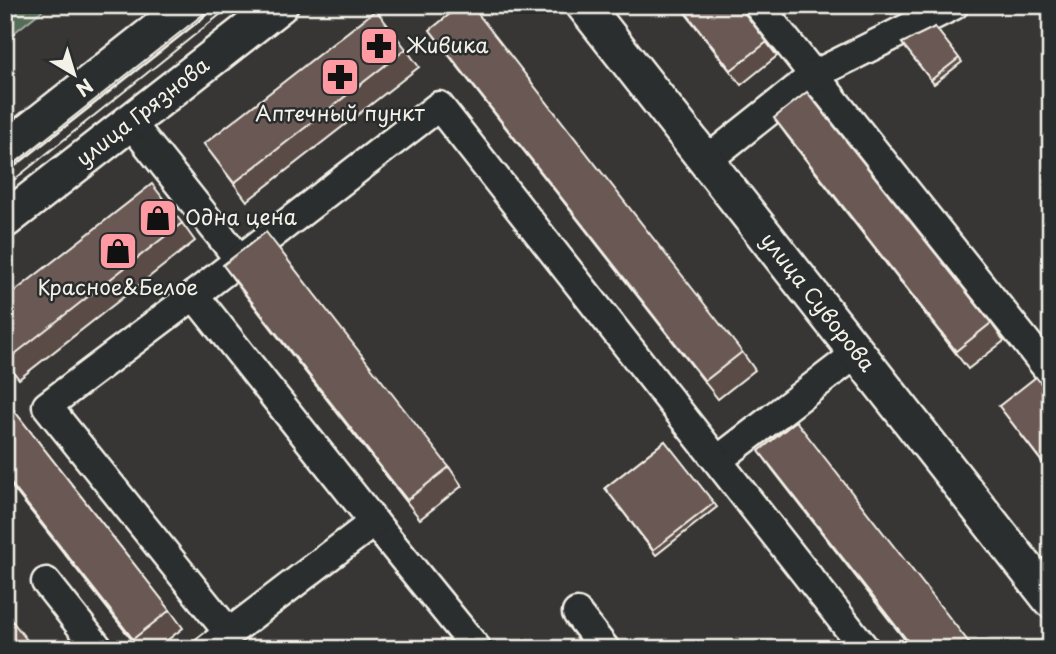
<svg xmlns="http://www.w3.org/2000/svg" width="1056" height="654" font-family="'Playpen Sans',sans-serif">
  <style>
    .green { fill: #556c58; stroke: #a4aea0; stroke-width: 2 }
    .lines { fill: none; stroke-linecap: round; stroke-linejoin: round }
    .minor-casing { stroke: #f4f1e8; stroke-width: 33 }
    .major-casing { stroke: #f4f1e8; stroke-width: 40 }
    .minor { stroke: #2a2d2e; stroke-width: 28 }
    .major { stroke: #2a2d2e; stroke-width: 35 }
    .tram { stroke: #f4f1e8; stroke-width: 2 }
    .wall { fill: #5a4c47; stroke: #f4f1e8; stroke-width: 2 }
    .building { fill: #695853; stroke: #f4f1e8; stroke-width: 2 }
    .labels { text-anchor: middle; stroke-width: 5; stroke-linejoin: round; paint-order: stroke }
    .poi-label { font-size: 21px; fill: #f4f1e8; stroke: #2a2d2e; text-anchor: start }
    .street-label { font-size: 21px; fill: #f4f1e8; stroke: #2a2d2e }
  </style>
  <rect width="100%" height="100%" fill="#373635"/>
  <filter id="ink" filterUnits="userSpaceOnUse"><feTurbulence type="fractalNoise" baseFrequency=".0143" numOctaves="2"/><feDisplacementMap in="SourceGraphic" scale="14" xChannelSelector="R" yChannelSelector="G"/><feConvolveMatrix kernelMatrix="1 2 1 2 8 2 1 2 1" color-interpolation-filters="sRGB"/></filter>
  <g filter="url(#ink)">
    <!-- green -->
    <polygon class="green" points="5,5 49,5 5,40"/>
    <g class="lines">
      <!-- minor casing -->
      <g class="minor-casing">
        <g id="minor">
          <polyline points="758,5 1051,373"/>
          <polyline points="130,122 239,259"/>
          <polyline points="706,161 814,75 954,5"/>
          <polyline points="194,295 47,406 229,633"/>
          <polyline points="718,460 857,353"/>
          <polyline points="374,522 477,649"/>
          <polyline points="46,582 99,649"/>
          <polyline points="577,613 605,649"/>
          <polyline points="208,649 374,522 194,295 439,106 865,649"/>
        </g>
      </g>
      <!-- major casing -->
      <g class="major-casing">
        <g id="major">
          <path id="s1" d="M584 5 1051 600"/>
          <polyline points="5,150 189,5"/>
          <path id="s2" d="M5 220 280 5"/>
        </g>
      </g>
      <!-- minor -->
      <use href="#minor" class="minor"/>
      <!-- major -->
      <use href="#major" class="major"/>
      <!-- tram -->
      <g class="tram">
        <polyline points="5,171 215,5"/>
        <polyline points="5,187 232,5"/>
      </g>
    </g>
    <!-- wall -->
    <g class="wall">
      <polygon points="679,5 742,5 743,11 777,56 741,85"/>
      <polygon points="935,27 962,62 934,84 902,43"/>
      <polygon points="430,30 742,352 755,370 718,399 443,48"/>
      <polygon points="406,49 419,67 247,201 204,144"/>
      <polygon points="774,118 991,323 1004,341 968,369 787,136"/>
      <polygon points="182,223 195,241 19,379 5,361 5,299"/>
      <polygon points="223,265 449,467 462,486 420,519 236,283"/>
      <polygon points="1051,396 1051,474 999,406"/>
      <polygon points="5,399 170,610 183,628 156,649 139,649 5,478"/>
      <polygon points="665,441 717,507 656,555 605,488"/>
      <polygon points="759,451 974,649 912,649 772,469"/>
    </g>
    <!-- building -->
    <g class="building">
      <polygon points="461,5 471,5 742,352 705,381 430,30"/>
      <polygon points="680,5 738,5 767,42 731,70"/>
      <polygon points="1044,5 1051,5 1051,15 1043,6"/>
      <polygon points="376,10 406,49 234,183 204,144"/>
      <polygon points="935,27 959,58 931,80 902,43"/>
      <polygon points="807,92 991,323 956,351 774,118"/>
      <polygon points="152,184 182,223 6,361 5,360 5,299"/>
      <polygon points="266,232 449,467 407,500 223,265"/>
      <polygon points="1036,377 1051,396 1051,473 999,406"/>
      <polygon points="5,399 170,610 133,639 5,476"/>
      <polygon points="796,421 974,649 914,649 759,451"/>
      <polygon points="665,441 714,503 653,550 605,488"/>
      <polygon points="5,612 34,649 5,649"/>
    </g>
  </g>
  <!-- icons -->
  <defs>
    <g id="pharmacy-square" transform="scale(2.0125)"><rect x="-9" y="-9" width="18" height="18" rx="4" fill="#ff9aa2" stroke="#2a2d2e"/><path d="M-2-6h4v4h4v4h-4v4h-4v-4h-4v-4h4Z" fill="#111"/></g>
    <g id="shop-square" transform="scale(2.0125)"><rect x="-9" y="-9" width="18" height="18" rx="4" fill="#ff9aa2" stroke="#2a2d2e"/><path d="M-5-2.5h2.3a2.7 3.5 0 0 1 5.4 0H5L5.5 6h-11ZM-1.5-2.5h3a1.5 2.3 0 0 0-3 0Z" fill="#111"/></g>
  </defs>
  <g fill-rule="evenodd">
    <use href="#pharmacy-square" x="379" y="46"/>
    <use href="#pharmacy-square" x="340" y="77"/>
    <use href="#shop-square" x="158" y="218"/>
    <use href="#shop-square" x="118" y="251"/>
  </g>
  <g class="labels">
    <!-- poi labels -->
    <g class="poi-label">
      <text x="406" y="53">Живика</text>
      <text x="340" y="121" text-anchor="middle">Аптечный пункт</text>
      <text x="185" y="225">Одна цена</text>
      <text x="118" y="295" text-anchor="middle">Красное&amp;Белое</text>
    </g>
    <!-- street labels -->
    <g class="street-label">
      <text dy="7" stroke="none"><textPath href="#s2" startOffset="175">улица Грязнова</textPath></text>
      <text dy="7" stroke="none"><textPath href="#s1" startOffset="378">улица Суворова</textPath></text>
    </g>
  </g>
  <!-- margin -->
  <rect width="1056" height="654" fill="none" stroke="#2a2d2e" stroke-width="28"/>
  <rect x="14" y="14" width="1028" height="626" fill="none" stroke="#f4f1e8" stroke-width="2.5" filter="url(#ink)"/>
  <!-- north arrow -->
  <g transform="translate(74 74) rotate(142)" stroke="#2a2d2e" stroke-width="5" paint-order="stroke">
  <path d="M0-5L12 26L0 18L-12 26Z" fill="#f4f1e8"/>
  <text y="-10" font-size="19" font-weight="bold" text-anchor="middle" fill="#f4f1e8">N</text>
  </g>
</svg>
